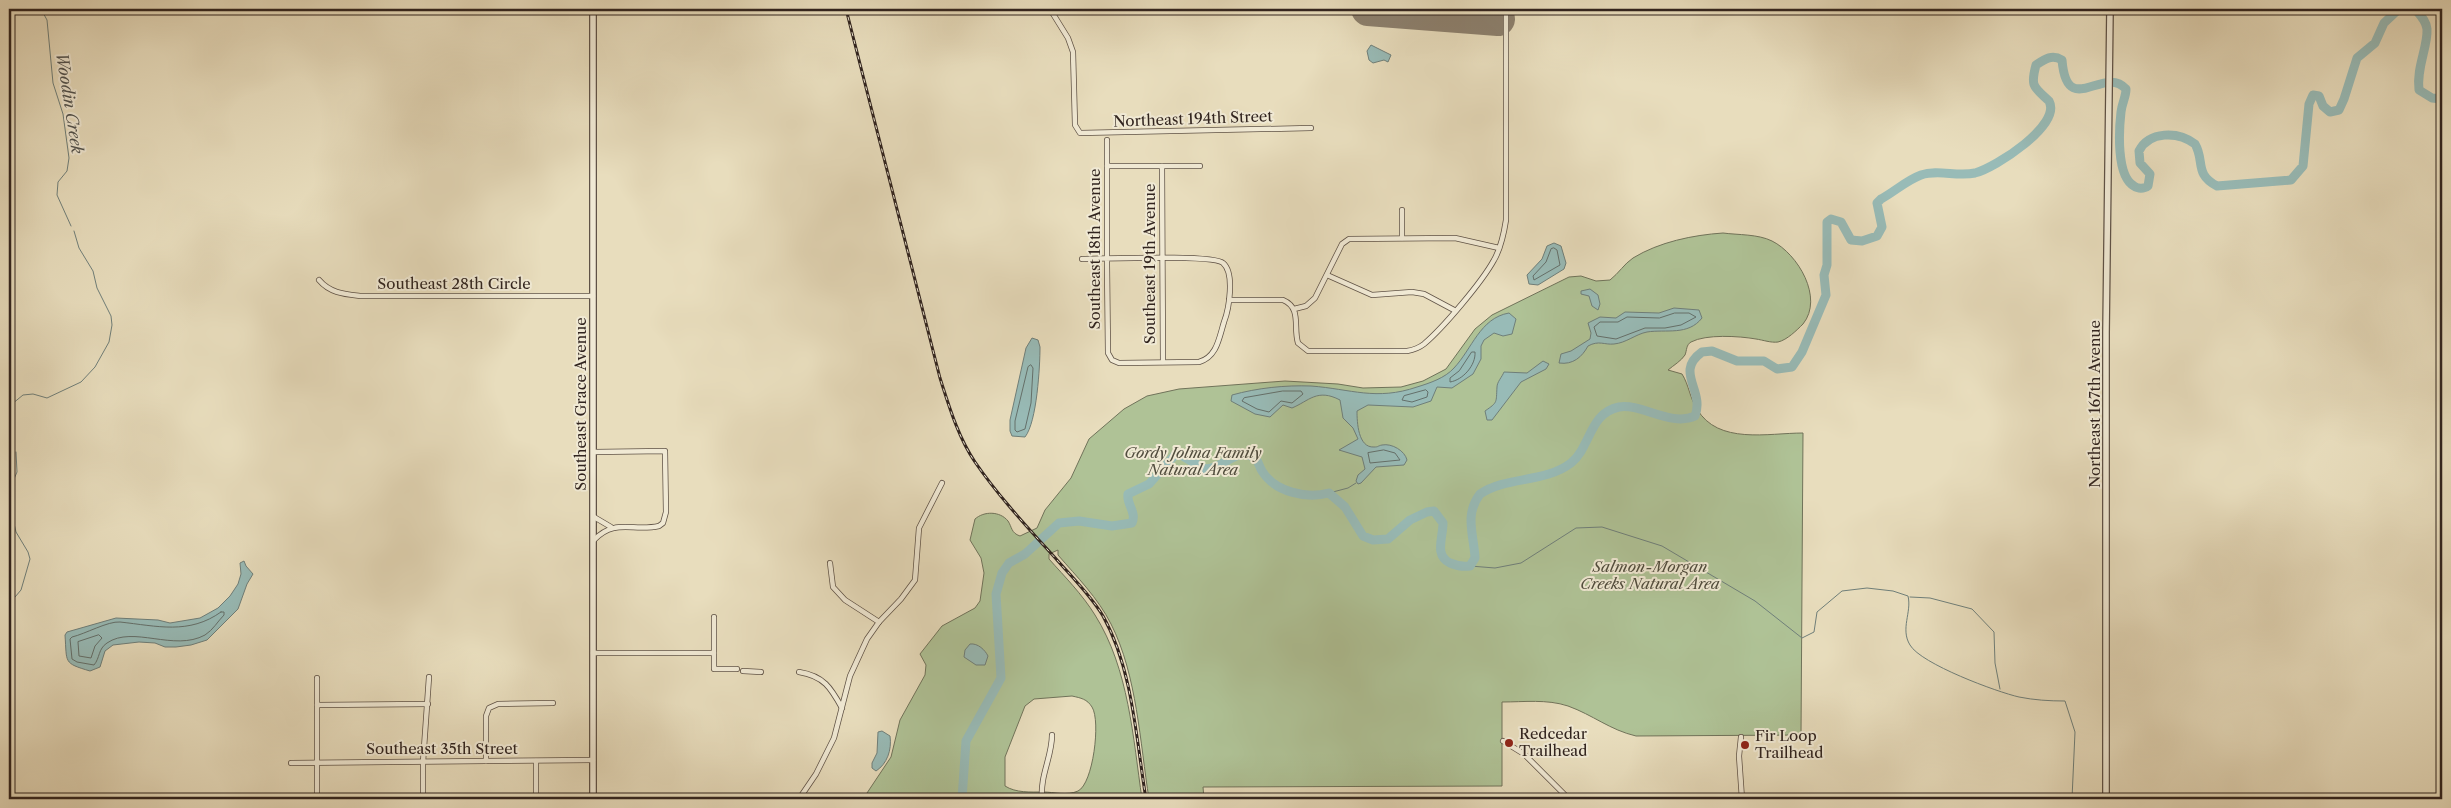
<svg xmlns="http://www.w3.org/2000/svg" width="2451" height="808" font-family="'Libre Caslon Text',serif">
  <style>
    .green { fill: #afc296; stroke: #70735a; fill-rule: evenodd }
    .water { fill: #98bbb7; stroke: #6f7f7a }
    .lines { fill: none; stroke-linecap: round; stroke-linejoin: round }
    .shore { stroke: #64706b; stroke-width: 1 }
    .stream { stroke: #6f7f7a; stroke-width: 1 }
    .river { stroke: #98bbb7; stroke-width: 9 }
    .runway { stroke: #8c806e; stroke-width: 34 }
    .minor-casing { stroke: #5f5246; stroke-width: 6 }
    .tertiary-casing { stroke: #5f5246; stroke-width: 8 }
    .minor { stroke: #f0e9d4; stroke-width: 4.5 }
    .tertiary { stroke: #f0e9d4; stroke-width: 5.5 }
    .rail-casing { stroke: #31241f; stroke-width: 3 }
    .rail { stroke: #f0e9d4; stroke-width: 1; stroke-dasharray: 4; stroke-linecap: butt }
    .poi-dot { fill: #8f2418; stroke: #f0e9d4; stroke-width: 2 }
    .labels { text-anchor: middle; stroke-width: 4; stroke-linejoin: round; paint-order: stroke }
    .street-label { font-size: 15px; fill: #31241f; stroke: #f0e9d4 }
    .park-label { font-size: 15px; font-style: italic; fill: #504c3d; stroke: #f0e9d4 }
    .poi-label { font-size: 15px; fill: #31241f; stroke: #f0e9d4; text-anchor: start }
    .water-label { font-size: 16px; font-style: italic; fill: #50514d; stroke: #f0e9d4 }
  </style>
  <rect width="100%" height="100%" fill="#e8ddbd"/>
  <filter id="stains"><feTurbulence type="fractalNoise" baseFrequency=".004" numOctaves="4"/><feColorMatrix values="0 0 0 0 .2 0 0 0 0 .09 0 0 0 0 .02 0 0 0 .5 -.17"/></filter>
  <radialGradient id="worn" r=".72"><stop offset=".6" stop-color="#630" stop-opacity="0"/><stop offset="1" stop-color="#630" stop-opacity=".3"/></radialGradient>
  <!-- green -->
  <path class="green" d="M1723 233C1738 235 1758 234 1772 241 1798 254 1824 298 1803 324 1797 330 1787 340 1778 342 1771 343 1763 340 1756 339 1739 336 1706 334 1691 342 1686 345 1687 350 1685 355 1681 361 1674 365 1668 370L1682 374C1689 385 1690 399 1697 409 1718 445 1768 433 1803 433L1801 735 1636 736C1610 730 1593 715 1568 706 1547 699 1524 702 1502 702V786L1203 787 1204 799H1149C1140 743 1137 675 1111 624 1098 598 1077 577 1058 555V550L1049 554V559C1065 577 1082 594 1095 615 1129 669 1133 738 1142 799H863L891 757 900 720 925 675 926 665 920 654 942 626 975 608 980 601 984 573 981 558 970 540 975 519C984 511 1000 511 1008 521 1012 527 1011 533 1020 536L1037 528 1045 510 1071 478 1089 439 1124 409 1147 396 1179 389 1285 381 1338 384 1363 388 1401 387 1423 381 1446 369 1475 329 1492 315 1569 277 1581 276 1596 281 1610 280C1619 273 1624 264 1633 258 1659 242 1693 235 1723 233ZM1072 696C1081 698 1087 699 1092 707 1101 721 1093 784 1078 791 1067 796 1054 792 1043 792 1030 792 1016 793 1005 786V757L1025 706 1034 699Z"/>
  <!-- water -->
  <g class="water">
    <polygon points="1371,45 1391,55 1388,62 1384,60 1373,63 1369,60 1367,51"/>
    <polygon points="1554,243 1561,246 1566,263 1564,269 1538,285 1529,284 1527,275 1542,259 1547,246"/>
    <polygon points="1590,289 1598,295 1600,304 1598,310 1592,306 1589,296 1581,294 1581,291"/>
    <path d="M1674 308 1699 310 1702 318C1688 336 1666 329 1647 332 1636 334 1626 343 1614 344 1604 345 1599 340 1588 346 1582 357 1573 365 1559 363L1561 354 1571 351 1590 339 1591 333 1588 323 1600 317 1616 318 1625 312 1659 313Z"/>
    <path d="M1509 313 1516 319 1512 334 1503 336 1494 333 1484 340 1481 346V359L1473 374 1452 388 1437 387 1431 401 1413 407 1368 405 1357 411C1357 422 1358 448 1374 447 1379 447 1377 446 1382 445 1392 443 1405 451 1407 460L1404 465 1376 467 1361 483 1358 484 1356 481 1358 475 1365 469 1362 457 1339 450 1358 439 1353 428 1343 418 1340 400C1317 388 1309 401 1292 408L1283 405 1270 417 1255 414 1231 401 1232 395C1257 388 1285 385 1311 386 1351 389 1376 401 1417 387 1430 383 1445 378 1454 368 1472 349 1480 318 1509 313Z"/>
    <path d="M1032 338 1038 340 1040 347C1040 366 1037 422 1025 437L1012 436 1010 431V420L1026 348Z"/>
    <path d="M1543 361 1549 364 1546 369 1521 382 1492 420H1487L1485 411C1498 402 1496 403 1497 387 1497 382 1502 377 1504 372L1527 373Z"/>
    <path d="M244 561 246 566 253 574 247 584 238 609 207 640 191 645 176 647H165L155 643 139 642 113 645 105 651 100 667 90 671C63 663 67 663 65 635L67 632 116 618 158 620 170 623 200 618 218 608 230 596 238 584 241 574 240 563Z"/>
    <path d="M970 644C978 643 985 650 988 656L985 665H976L964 657 965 650Z"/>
    <path d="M882 731 890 736C892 750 887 764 876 771L872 768V763L877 753 878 732Z"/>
  </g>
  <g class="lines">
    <!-- shore -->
    <g class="shore">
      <polygon points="1554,248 1557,250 1560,265 1534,280 1533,276 1546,262 1551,249"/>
      <polygon points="1675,313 1689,313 1696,317 1681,325 1665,328 1645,328 1616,339 1597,336 1594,327 1600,322 1618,322 1627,317 1659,318"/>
      <path d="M1472 352H1475C1476 365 1463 380 1450 382V378L1459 371Z"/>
      <polygon points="1031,365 1033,368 1031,403 1025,429 1017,432 1015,430 1015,421 1028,367"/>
      <polygon points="1426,390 1428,392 1427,397 1412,402 1402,400 1404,396"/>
      <polygon points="1283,391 1301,391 1303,394 1292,403 1281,401 1269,412 1257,409 1242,401 1244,398"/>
      <polygon points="1384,450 1395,453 1400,460 1370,463 1368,453"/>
      <path d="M221 612H224V615C218 621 213 630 205 635 174 652 133 625 107 643 98 649 100 658 94 665L77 662 72 659 70 639 72 637C85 634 108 621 120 622 157 626 189 635 221 612Z"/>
      <polygon points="99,635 102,638 95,646 91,658 79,656 78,642"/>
    </g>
    <!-- stream -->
    <g class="stream">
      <polyline points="41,9 47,20 53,83 63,114 69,158 67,171 58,182 57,195 71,226"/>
      <polyline points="9,412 12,404 23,395 33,394 47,398 81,382 95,367 109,342 112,325 111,316 97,288 93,271 79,248 74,231"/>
      <polyline points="9,426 13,444"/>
      <polyline points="1329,493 1348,488 1356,483"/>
      <path d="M1470 566 1495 568 1521 563 1576 528 1602 527 1662 546 1755 601 1802 638 1814 632 1817 612 1842 591 1867 588 1893 591 1908 596C1912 612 1900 629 1910 645 1921 664 1997 692 2019 697 2034 700 2049 701 2065 701L2075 732 2072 799"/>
      <polyline points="1910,597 1930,598 1972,609 1994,632 1995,663 2000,689"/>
      <polyline points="9,604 21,590 30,559 28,552 16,532 9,502 11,486 17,472 16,452"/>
      <polyline points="9,647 11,656 9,670"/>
    </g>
    <!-- river -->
    <g class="river">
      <path d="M2415 9C2420 15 2426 20 2427 29 2428 47 2416 68 2419 90L2432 98 2442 99"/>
      <path d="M962 799 966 741 1001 678 996 594 1002 573 1009 563 1025 554 1059 523 1079 521 1112 526 1132 523C1137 512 1126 504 1128 494L1149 484 1175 455H1181L1205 469C1223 469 1234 449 1251 456 1259 459 1258 465 1262 471 1275 492 1306 499 1329 493L1345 507 1363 536 1373 540 1388 539 1410 520 1427 512 1434 511 1443 523C1443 538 1434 555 1450 563 1457 566 1463 567 1470 566L1475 558C1474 535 1464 515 1480 494 1507 476 1545 483 1571 463 1591 447 1589 413 1619 407 1641 403 1671 427 1695 416 1705 390 1674 372 1702 352L1712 351 1737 361H1764L1777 369 1792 367 1802 352 1826 295 1824 275 1827 265V222L1831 219 1841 222 1851 240 1862 241 1877 236 1882 227 1877 203 1881 199C1894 192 1907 180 1921 175 1938 169 1957 177 1975 173 1995 168 2062 125 2049 101 2034 87 2030 87 2036 65 2045 59 2052 54 2062 60 2067 120 2104 64 2126 89 2126 97 2122 103 2121 112 2119 129 2116 176 2134 186 2138 189 2144 189 2148 186L2150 174 2140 163 2139 151C2149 131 2178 131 2195 144 2205 161 2194 174 2217 186L2291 180 2303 166 2309 104 2313 95 2319 96 2323 106 2330 112 2339 110 2344 99 2357 58 2375 43 2384 23 2399 9"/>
    </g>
    <!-- runway -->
    <polyline class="runway" points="1368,9 1498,19"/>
    <!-- minor casing -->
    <g class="minor-casing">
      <g id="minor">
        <polyline points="1050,9 1068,38 1073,52 1075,125 1080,133 1311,128"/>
        <polyline points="1107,166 1200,166"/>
        <polyline points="1162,166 1163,362"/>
        <polyline points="1402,210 1402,238"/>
        <path d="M1082 259C1102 259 1214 254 1223 263 1235 273 1229 309 1224 322 1219 338 1217 357 1199 362L1119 363 1112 360 1108 353 1107 265V140"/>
        <polyline points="1327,275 1372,295 1412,292 1424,294 1454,310"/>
        <path d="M319 280C330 293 344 294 361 296H593"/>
        <path d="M1229 300H1283C1302 308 1293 327 1298 343L1308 351H1407C1413 350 1419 348 1424 344 1443 328 1482 282 1494 260 1501 248 1504 233 1506 220V9"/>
        <polyline points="1294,309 1306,306 1315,298 1342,244 1349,239 1455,238 1499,248"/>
        <polyline points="594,517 611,527"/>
        <path d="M594 540C615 518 633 532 659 526L663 523 666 512 665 451 594 452"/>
        <polyline points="830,563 833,587 845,600 879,622"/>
        <polyline points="714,617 714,669 737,669"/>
        <polyline points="593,653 714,653"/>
        <polyline points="743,671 761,672"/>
        <path d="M799 672C824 676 831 688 842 708"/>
        <polyline points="317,678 317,799"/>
        <polyline points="317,705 428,704"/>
        <polyline points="1741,737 1739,756 1742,799"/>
        <polyline points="1503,741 1524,754 1569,799"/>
        <polyline points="486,761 486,716 489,708 498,704 553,703"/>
        <polyline points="536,761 536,799"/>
        <polyline points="291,763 593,760"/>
        <polyline points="423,799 423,762 429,677"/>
        <polyline points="799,799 816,774 834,738 850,676 867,639 879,622 901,599 915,580 919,528 942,483"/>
        <path d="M1042 799C1040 775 1052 757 1052 735"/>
      </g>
    </g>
    <!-- tertiary casing -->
    <g class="tertiary-casing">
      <g id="tertiary">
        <polyline points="593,799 593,9"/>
        <polyline points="2106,799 2106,332 2110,9"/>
      </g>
    </g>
    <!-- minor -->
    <use href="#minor" class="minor"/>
    <!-- tertiary -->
    <use href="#tertiary" class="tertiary"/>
    <!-- rail casing -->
    <g class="rail-casing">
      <path id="rail" d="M846 9 940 378C949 406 958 437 975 462 999 497 1029 529 1057 560 1073 578 1091 596 1103 616 1133 670 1136 739 1146 799"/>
    </g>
    <!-- rail -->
    <use href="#rail" class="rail"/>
  </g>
  <!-- markers -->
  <g class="poi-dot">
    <circle cx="1509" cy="743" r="5"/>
    <circle cx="1745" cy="745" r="5"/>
  </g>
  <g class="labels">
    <!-- street labels -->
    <g class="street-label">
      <text transform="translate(1193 119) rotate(-2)" y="5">Northeast 194th Street</text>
      <text transform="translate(1095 249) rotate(-90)" y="5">Southeast 18th Avenue</text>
      <text transform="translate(1150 264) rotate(-90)" y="5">Southeast 19th Avenue</text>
      <text x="454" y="289">Southeast 28th Circle</text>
      <text transform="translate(581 404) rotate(-90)" y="5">Southeast Grace Avenue</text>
      <text transform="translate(2095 404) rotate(-90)" y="5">Northeast 167th Avenue</text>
      <text x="442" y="754">Southeast 35th Street</text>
    </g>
    <!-- park labels -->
    <g class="park-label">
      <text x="1193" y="458">Gordy Jolma Family<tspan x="1193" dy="17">Natural Area</tspan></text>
      <text x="1650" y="572">Salmon-Morgan<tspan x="1650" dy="17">Creeks Natural Area</tspan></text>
    </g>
    <!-- poi labels -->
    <g class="poi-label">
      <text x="1519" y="739">Redcedar<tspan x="1519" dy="17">Trailhead</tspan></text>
      <text x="1755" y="741">Fir Loop<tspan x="1755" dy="17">Trailhead</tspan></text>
    </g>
    <!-- water labels -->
    <g class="water-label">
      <text transform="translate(70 103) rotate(81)" y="6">Woodin Creek</text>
    </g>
  </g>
  <!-- margin -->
  <rect width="2451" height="808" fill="none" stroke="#e8ddbd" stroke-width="30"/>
  <rect x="10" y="10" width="2431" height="788" fill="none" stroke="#31241f" stroke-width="2.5"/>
  <rect x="15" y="15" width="2421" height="778" fill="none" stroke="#31241f"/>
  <rect width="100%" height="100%" filter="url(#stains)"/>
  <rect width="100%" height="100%" fill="url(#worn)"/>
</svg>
